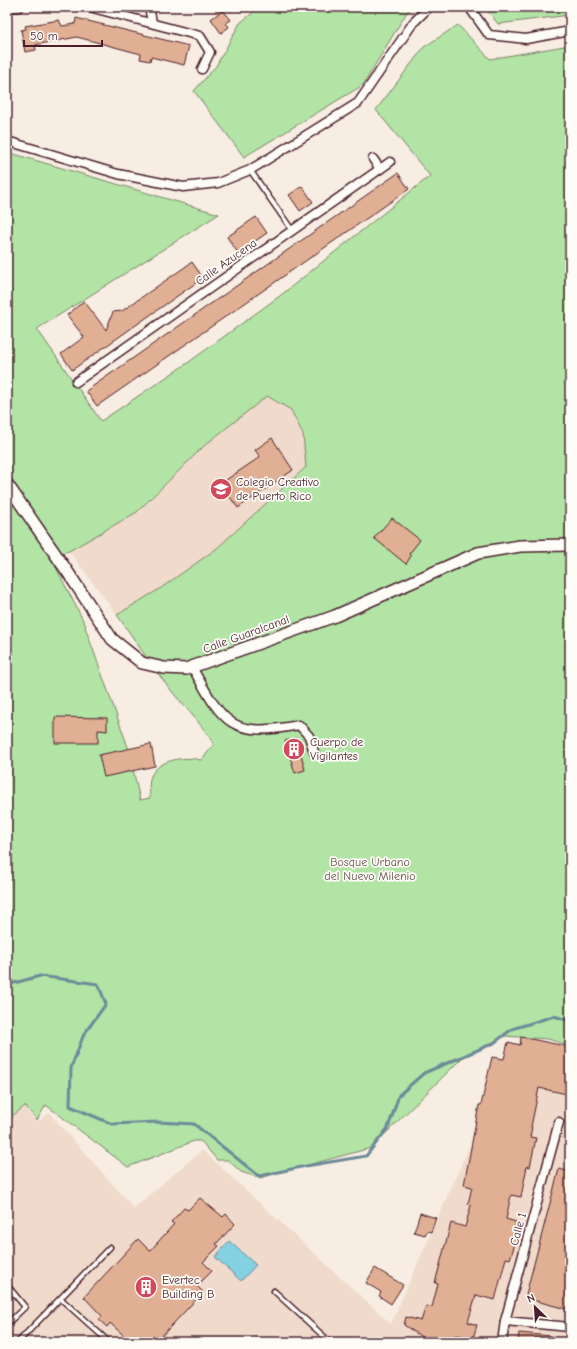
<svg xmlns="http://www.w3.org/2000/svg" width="577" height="1349" font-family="'Comic Neue',sans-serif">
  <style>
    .built { fill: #f0dacb }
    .green { fill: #b1e4a5; stroke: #7e8268; fill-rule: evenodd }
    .water { fill: #84d1e2; stroke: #6d8a99 }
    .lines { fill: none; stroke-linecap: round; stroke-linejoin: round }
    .stream { stroke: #6d8a99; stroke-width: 3 }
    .building { fill: #e1af93; stroke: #4a1f2b }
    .lane-casing { stroke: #4a1f2b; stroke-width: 7 }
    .street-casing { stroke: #4a1f2b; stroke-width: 11 }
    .secondary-casing { stroke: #4a1f2b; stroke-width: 14 }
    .lane { stroke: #fdfcf7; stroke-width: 4 }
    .street { stroke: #fdfcf7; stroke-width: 8 }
    .secondary { stroke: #fdfcf7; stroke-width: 11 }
    .labels { text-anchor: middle; stroke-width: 3.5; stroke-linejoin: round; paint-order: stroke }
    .street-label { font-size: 12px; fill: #4a1f2b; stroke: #fdfcf7 }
    .poi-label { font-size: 12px; fill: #4a1f2b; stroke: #fdfcf7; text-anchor: start }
    .park-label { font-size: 12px; fill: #64504a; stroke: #fdfcf7 }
  </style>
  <rect width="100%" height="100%" fill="#f7ede3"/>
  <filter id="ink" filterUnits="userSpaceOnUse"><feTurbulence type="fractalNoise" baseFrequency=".025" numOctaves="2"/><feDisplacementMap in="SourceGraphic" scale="8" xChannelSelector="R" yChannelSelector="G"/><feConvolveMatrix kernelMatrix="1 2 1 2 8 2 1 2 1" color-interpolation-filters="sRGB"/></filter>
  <g filter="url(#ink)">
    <!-- built -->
    <g class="built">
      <polygon points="267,396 291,410 303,434 306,467 216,549 161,588 117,615 69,551 137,512 205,445"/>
      <polygon points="515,1043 570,1062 570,1342 7,1342 7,1121 24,1108 37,1122 49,1113 134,1208 202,1150 391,1324"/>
    </g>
    <!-- green -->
    <g class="green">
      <polygon points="260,7 414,7 407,12 363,85 244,157 194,91 216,66 240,23"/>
      <polygon points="485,7 570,7 570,15 498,24"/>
      <path d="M458 25 490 59 570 45V1046L548 1039 504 1036 462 1058 371 1148 260 1178 241 1172 228 1160H217L201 1141H194L128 1167 46 1105 37 1120 25 1106 10 1118 7 1117V152L219 214 37 329 101 421 189 362 281 295 430 176 376 110 424 47ZM267 396 291 410 303 434 306 467 216 549 161 588 117 615C136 641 153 669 174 694 189 712 202 724 214 745L201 760C185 756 159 759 151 776 148 782 150 792 150 798L140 800 128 747 85 627 86 626 50 556 69 551 137 512 205 445Z"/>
    </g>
    <!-- water -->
    <polygon class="water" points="229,1241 256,1265 241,1281 215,1257"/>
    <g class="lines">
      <!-- stream -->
      <polyline class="stream" points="7,985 40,976 98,984 106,1004 84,1034 71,1068 70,1106 112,1124 158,1122 194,1124 259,1176 306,1166 366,1156 388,1128 399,1095 424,1073 494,1043 512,1029 554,1016 570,1021"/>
    </g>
    <!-- building -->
    <g class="building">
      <polygon points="223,10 231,20 226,23 229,27 221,33 211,19"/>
      <polygon points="76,18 189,46 184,65 151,57 150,61 140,59 141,54 77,37 35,45 36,50 25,52 21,30 26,29 25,26 59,20 62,26 75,24"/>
      <polygon points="398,173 409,189 97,406 86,391"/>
      <polygon points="302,186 313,202 300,211 289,195"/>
      <polygon points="256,217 267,233 238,253 227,237"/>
      <polygon points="192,262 203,278 72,370 61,354 84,337 67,315 84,301 106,330 113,312 122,311"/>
      <polygon points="272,438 293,470 238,508 220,484 260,457 255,450"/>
      <polygon points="392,518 420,540 409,554 411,556 406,564 374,538"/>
      <polygon points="55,717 107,718 107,731 98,730 98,743 55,743"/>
      <polygon points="297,738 305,770 295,773 285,741"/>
      <polygon points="151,744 155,766 104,777 99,755"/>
      <polygon points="521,1037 570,1047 570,1081 567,1094 539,1088 531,1127 532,1127 530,1137 536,1138 530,1167 527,1166 521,1197 511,1195 506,1219 516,1222 514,1231 519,1232 510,1259 506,1258 495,1300 476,1295 468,1322 477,1325 473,1338 456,1335 454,1342 429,1342 404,1325 406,1317 421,1321 426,1306 432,1307 438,1284 435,1283 451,1223 465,1227 471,1205 468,1204 472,1187 464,1185 479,1105 481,1105 492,1057 504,1059 508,1042 520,1045"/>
      <polygon points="559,1169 570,1172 570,1310 525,1298"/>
      <polygon points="200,1198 223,1217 226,1214 235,1224 216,1244 219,1246 203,1262 212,1271 197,1286 203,1292 156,1342 131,1342 110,1323 107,1327 99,1320 102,1316 84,1297 138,1239 150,1251 174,1224 171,1222 184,1208 188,1210"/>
      <polygon points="420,1213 436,1218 431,1232 427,1231 425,1235 414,1232"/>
      <polygon points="375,1268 403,1285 391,1304 379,1296 381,1292 366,1283"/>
      <polygon points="519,1333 551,1336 551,1342 518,1342"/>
    </g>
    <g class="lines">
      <!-- lane casing -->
      <g class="lane-casing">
        <g id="lane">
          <polyline points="250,170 292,230"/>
          <polyline points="7,1285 25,1307 7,1324"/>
          <polyline points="274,1291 330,1342"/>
          <polyline points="61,1299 109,1342"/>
          <polyline points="7,1338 11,1342"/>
          <polyline points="18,1342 110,1247"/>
        </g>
      </g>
      <!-- street casing -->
      <g class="street-casing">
        <g id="street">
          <polyline points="89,7 200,36 210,52 202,69"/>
          <polyline points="149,7 152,22"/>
          <polyline points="469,7 489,35 526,39 570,31"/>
          <polyline points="7,8 19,7"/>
          <polyline points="7,141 118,174 183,187 218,183 250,170 358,103 413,23 429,7"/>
          <polyline points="373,159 380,169"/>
          <polyline points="76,382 390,162"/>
          <path d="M192 667C224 724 230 738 299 725L309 736 314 752"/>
          <polyline points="505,1321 570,1327"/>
          <polyline points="502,1342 505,1321 559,1122"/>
        </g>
      </g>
      <!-- secondary casing -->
      <g class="secondary-casing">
        <polyline id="secondary" points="7,484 67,571 112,639 142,663 164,668 186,669 335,616 478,553 520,546 570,545"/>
      </g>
      <!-- lane -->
      <use href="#lane" class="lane"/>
      <!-- street -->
      <use href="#street" class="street"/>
      <!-- secondary -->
      <use href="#secondary" class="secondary"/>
    </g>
  </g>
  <!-- icons -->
  <defs>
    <g id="school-disc" transform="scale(1.15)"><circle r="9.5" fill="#d1495b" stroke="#fdfcf7"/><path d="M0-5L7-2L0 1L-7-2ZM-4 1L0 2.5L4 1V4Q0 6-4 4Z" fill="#fff"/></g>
    <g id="building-disc" transform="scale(1.15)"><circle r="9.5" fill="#d1495b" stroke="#fdfcf7"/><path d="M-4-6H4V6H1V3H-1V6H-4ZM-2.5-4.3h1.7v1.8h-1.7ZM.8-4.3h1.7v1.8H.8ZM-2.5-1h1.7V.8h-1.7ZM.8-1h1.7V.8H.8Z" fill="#fff"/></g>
  </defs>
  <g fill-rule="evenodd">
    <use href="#school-disc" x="221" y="489"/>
    <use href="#building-disc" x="294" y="749"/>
    <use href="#building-disc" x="146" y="1287"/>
  </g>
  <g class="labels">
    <!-- street labels -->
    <g class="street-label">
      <text transform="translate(226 262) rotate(-35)" y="4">Calle Azucena</text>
      <text transform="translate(246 634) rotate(-20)" y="4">Calle Guaralcanal</text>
      <text transform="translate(518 1229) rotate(-75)" y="4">Calle 1</text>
    </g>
    <!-- poi labels -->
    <g class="poi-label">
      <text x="236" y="486">Colegio Creativo<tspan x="236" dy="14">de Puerto Rico</tspan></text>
      <text x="310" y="746">Cuerpo de<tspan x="310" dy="14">Vigilantes</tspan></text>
      <text x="162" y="1284">Evertec<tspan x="162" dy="14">Building B</tspan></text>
    </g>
    <!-- park labels -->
    <g class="park-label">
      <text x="370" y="866">Bosque Urbano<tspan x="370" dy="14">del Nuevo Milenio</tspan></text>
    </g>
  </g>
  <!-- margin -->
  <rect width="577" height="1349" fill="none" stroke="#fdfcf7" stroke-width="24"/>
  <rect x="12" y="12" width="553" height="1325" fill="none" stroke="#4a1f2b" stroke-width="1.5" filter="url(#ink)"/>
  <!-- north arrow -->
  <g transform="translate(535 1307) rotate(335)" stroke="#fdfcf7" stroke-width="3" paint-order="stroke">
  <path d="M0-3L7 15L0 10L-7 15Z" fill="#4a1f2b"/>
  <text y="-6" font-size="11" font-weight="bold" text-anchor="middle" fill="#4a1f2b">N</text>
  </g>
  <!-- scale -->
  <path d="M24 40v6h78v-6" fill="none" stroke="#4a1f2b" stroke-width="2"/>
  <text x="30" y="40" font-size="12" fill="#4a1f2b" stroke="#fdfcf7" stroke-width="3" paint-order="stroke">50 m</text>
</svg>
